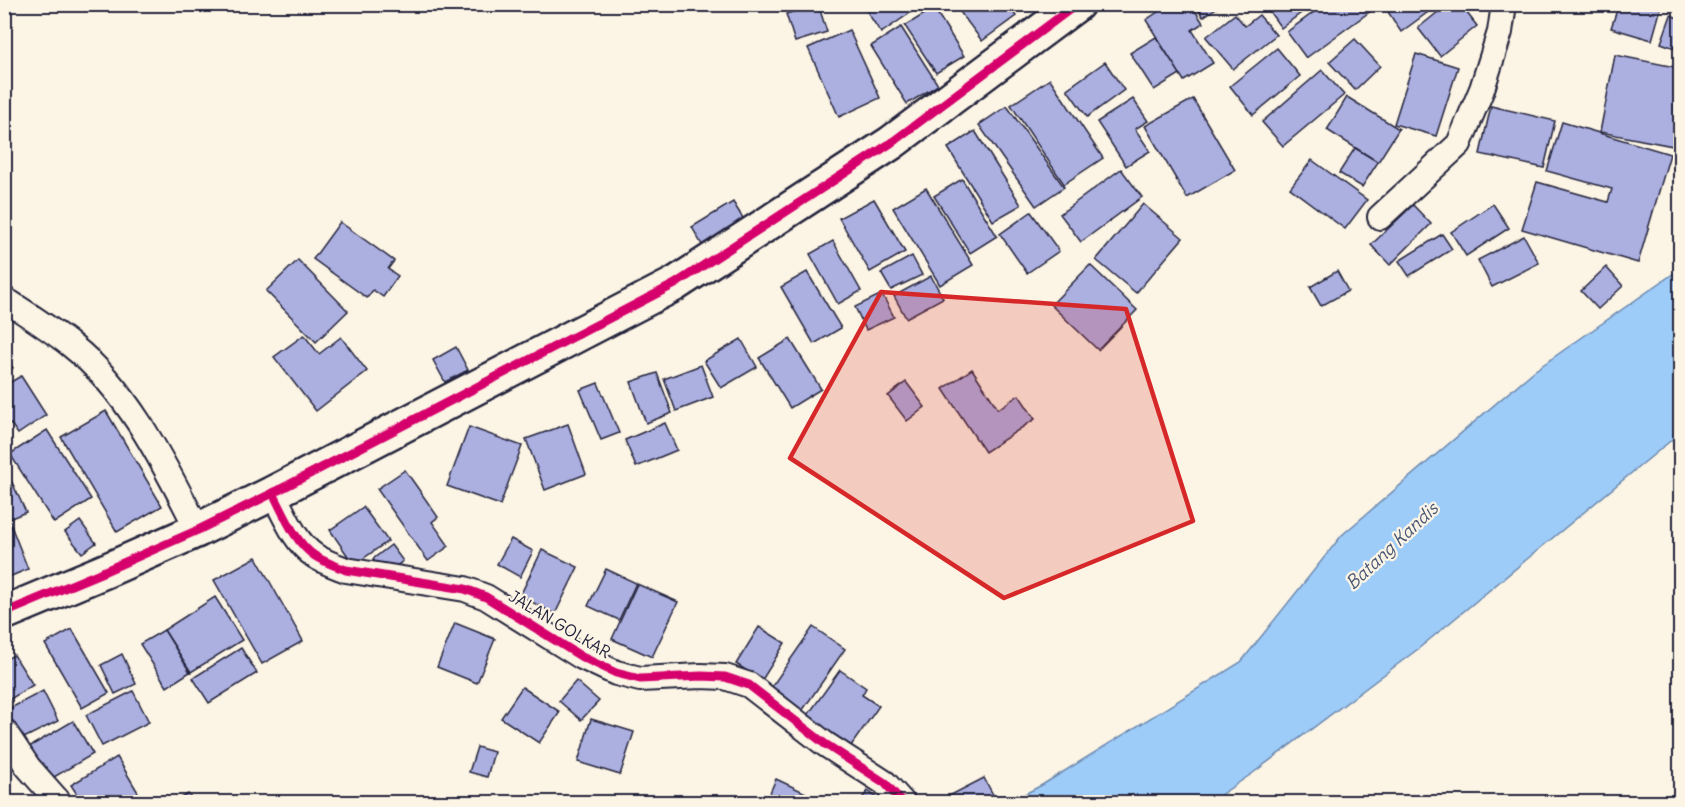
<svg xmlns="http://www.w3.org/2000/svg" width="1685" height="807" font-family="Delius,sans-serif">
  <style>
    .water { fill: #9eccf9; stroke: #6c88ad; stroke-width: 1.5 }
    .building { fill: #acb0e1; stroke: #22223b; stroke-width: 1.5 }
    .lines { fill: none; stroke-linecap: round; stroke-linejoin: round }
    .street-casing { stroke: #22223b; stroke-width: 28 }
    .secondary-casing { stroke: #22223b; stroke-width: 38 }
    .street { stroke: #fcf5e5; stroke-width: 24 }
    .secondary { stroke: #fcf5e5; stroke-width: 33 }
    .cycleway-casing { stroke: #fcf5e5; stroke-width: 13 }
    .cycleway { stroke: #d6006c; stroke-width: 9 }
    .marked { fill: #d62828; fill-opacity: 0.2; stroke: #d62828; stroke-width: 4.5; stroke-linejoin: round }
    .labels { text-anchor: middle; stroke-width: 4.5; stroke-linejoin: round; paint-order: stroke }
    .street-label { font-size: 16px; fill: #22223b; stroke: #fcf5e5 }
    .water-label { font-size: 18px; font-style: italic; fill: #475574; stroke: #fcf5e5 }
  </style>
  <rect width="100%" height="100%" fill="#fcf5e5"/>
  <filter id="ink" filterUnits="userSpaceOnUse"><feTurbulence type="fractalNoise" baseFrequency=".0167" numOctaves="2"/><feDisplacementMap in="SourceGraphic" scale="12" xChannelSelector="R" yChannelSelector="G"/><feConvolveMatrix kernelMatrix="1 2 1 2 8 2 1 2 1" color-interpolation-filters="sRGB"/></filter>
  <g filter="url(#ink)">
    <!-- water -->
    <polygon class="water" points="1680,269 1680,433 1418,649 1253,773 1210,802 1009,802 1042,785 1241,662 1342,535 1534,371"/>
    <!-- building -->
    <g class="building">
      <polygon points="818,4 827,32 795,42 786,14"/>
      <polygon points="862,4 923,4 881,33"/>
      <polygon points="954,4 1007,4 1016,16 982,41"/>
      <polygon points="1170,4 1191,4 1203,23 1192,30 1213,63 1184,81 1146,20"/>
      <polygon points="1195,4 1222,4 1203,17"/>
      <polygon points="1264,4 1301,4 1305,10 1281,28"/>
      <polygon points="1325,4 1379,5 1306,58 1287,32"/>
      <polygon points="1383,4 1439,4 1401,32"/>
      <polygon points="1448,4 1460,4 1477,26 1440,56 1418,28"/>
      <polygon points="1619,4 1648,4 1661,8 1652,40 1611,28"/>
      <polygon points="934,8 964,56 936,73 905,26"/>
      <polygon points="1235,14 1245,26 1259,15 1276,35 1233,69 1206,37"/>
      <polygon points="1671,15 1680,19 1680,50 1661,43"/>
      <polygon points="901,27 938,85 907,104 871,46"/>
      <polygon points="849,30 880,98 839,117 808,48"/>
      <polygon points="1156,37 1180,74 1154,90 1130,53"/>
      <polygon points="1355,39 1380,66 1355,90 1329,62"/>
      <polygon points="1277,48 1300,76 1253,115 1230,86"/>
      <polygon points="1416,54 1458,67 1436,136 1394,124"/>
      <polygon points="1615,55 1680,68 1680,111 1673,146 1600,132"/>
      <polygon points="1105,62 1124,90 1087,117 1067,89"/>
      <polygon points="1322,70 1344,95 1283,146 1262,122"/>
      <polygon points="1050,79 1103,158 1064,184 1011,105"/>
      <polygon points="1347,97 1399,129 1378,162 1327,130"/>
      <polygon points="1133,99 1148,121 1135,129 1150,151 1126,166 1097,122"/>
      <polygon points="1193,99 1235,170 1187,198 1145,126"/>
      <polygon points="1007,106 1064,187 1036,206 979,125"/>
      <polygon points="1491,106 1555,121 1544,168 1480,154"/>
      <polygon points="1562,122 1670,154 1638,263 1522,229 1537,182 1608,202 1612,189 1547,171"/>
      <polygon points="975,131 1021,205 993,221 948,148"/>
      <polygon points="1355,148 1378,162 1362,187 1339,173"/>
      <polygon points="1312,160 1367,200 1345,229 1290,188"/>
      <polygon points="1121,169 1142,197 1081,242 1060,214"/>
      <polygon points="962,179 997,236 970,253 934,196"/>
      <polygon points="926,188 973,265 940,285 893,208"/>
      <polygon points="874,199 905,252 870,272 839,218"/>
      <polygon points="733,202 744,220 702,245 692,227"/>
      <polygon points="1143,204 1183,238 1136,293 1096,260"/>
      <polygon points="1493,204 1509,228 1466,256 1451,232"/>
      <polygon points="1413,205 1431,224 1390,265 1371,245"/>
      <polygon points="1031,212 1059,251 1027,273 1000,234"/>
      <polygon points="340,222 394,261 388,269 398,276 383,297 373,290 367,298 313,259"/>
      <polygon points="1442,234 1452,249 1409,276 1399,261"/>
      <polygon points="1524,236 1539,263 1492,287 1478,260"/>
      <polygon points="833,241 861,291 838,304 810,254"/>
      <polygon points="912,256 922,275 891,290 881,273"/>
      <polygon points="298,260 348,311 316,342 266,291"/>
      <polygon points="1090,265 1137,310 1098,350 1051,305"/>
      <polygon points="1606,267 1623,286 1598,309 1581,291"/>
      <polygon points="1337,271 1348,291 1321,306 1310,287"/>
      <polygon points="807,272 841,328 814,344 781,287"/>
      <polygon points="931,276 943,298 906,318 894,296"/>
      <polygon points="882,294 894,317 866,330 855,307"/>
      <polygon points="304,335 319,354 341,337 367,371 316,411 274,357"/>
      <polygon points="741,339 757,367 721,388 704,361"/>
      <polygon points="790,339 821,389 790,408 759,358"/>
      <polygon points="456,347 468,370 445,382 433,360"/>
      <polygon points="4,357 13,368 4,375"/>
      <polygon points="701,365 713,397 676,411 664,379"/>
      <polygon points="972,369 998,409 1019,395 1035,419 985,452 943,389"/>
      <polygon points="657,373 672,413 646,423 631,382"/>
      <polygon points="21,376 46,415 18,434 11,424 4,428 4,386"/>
      <polygon points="906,382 925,407 907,421 888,396"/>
      <polygon points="598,383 619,433 601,440 580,390"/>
      <polygon points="106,411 162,506 117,532 61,437"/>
      <polygon points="665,423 677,450 636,467 625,440"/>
      <polygon points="568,424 586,474 545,490 526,439"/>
      <polygon points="469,427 522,446 500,505 447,486"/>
      <polygon points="47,430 91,499 54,523 10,454"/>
      <polygon points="405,470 438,517 432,522 449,546 428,561 377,489"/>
      <polygon points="10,478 26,512 4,521 4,480"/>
      <polygon points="363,507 388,541 354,565 330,530"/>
      <polygon points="80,521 96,543 82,553 65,532"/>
      <polygon points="10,523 28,569 4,579 4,525"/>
      <polygon points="511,539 533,551 520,577 497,564"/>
      <polygon points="391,545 403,561 384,575 373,559"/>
      <polygon points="542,550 578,567 555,614 520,596"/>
      <polygon points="256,557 303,641 262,664 214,580"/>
      <polygon points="606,569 636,583 619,620 588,606"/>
      <polygon points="637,584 678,602 652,657 612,639"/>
      <polygon points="215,597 242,640 191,672 164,630"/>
      <polygon points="455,623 495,639 477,683 437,667"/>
      <polygon points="759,627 785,643 762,680 736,664"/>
      <polygon points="813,627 845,649 800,714 768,692"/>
      <polygon points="72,629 109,693 82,708 45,644"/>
      <polygon points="164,630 190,672 167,687 140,644"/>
      <polygon points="241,648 257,673 209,703 193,678"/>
      <polygon points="122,654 136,684 115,694 101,665"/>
      <polygon points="14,655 33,685 4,703 4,660"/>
      <polygon points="840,670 866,688 862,695 879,706 848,750 805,719"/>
      <polygon points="576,681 599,701 581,720 559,701"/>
      <polygon points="522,687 560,712 539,743 501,718"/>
      <polygon points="43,691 58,721 20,740 5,711"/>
      <polygon points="133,691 149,722 102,746 86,715"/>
      <polygon points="591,719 634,732 620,775 578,762"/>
      <polygon points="73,721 93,754 49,780 29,747"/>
      <polygon points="477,747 494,752 487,777 469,772"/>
      <polygon points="117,757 139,794 125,802 82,802 71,785"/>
      <polygon points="984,778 997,802 950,802 947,797"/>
      <polygon points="776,779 806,793 802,802 781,802 768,797"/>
      <polygon points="868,791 882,802 859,802"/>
      <polygon points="188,794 194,802 175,802"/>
    </g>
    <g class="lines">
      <!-- street casing -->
      <g class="street-casing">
        <g id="street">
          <polyline points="1380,217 1459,144 1482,89 1500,32 1504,4"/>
          <path d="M4 299C27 314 51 329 72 346 130 392 165 466 198 530"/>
          <path d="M273 493C284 514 295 543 315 556 324 562 336 566 346 570L465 589 486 597 582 657 616 673 640 679 701 676 725 677 749 685 825 744 885 783 902 802"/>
          <polyline points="4,731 28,767 59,802"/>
        </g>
      </g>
      <!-- secondary casing -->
      <g class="secondary-casing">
        <polyline id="secondary" points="4,613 105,571 198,530 273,493 675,284 891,143 1077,4"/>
      </g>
      <!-- street -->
      <use href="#street" class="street"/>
      <!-- secondary -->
      <use href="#secondary" class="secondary"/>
      <!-- cycleway casing -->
      <g class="cycleway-casing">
        <g id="cycleway">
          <path d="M273 493C284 514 295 543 315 556 324 562 336 566 346 570L465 589 486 597 582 657 616 673 640 679 701 676 725 677 749 685 825 744 885 783 902 802"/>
          <polyline points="4,613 105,571 198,530 273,493 675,284 891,143 1077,4"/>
        </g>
      </g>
      <!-- cycleway -->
      <use href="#cycleway" class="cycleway"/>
    </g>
  </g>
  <!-- marked area -->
  <path class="marked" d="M881 292 1126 309 1193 521 1004 598 790 458Z"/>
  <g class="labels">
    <!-- street labels -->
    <g class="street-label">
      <text transform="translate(560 624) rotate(31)" y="6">JALAN GOLKAR</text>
    </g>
    <!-- water labels -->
    <g class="water-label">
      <text transform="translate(1392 546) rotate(-43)" y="6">Batang Kandis</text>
    </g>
  </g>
  <!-- margin -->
  <rect width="1685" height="807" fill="none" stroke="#fcf5e5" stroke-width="24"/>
  <rect x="12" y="12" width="1661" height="783" fill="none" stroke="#22223b" stroke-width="2" filter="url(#ink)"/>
</svg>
